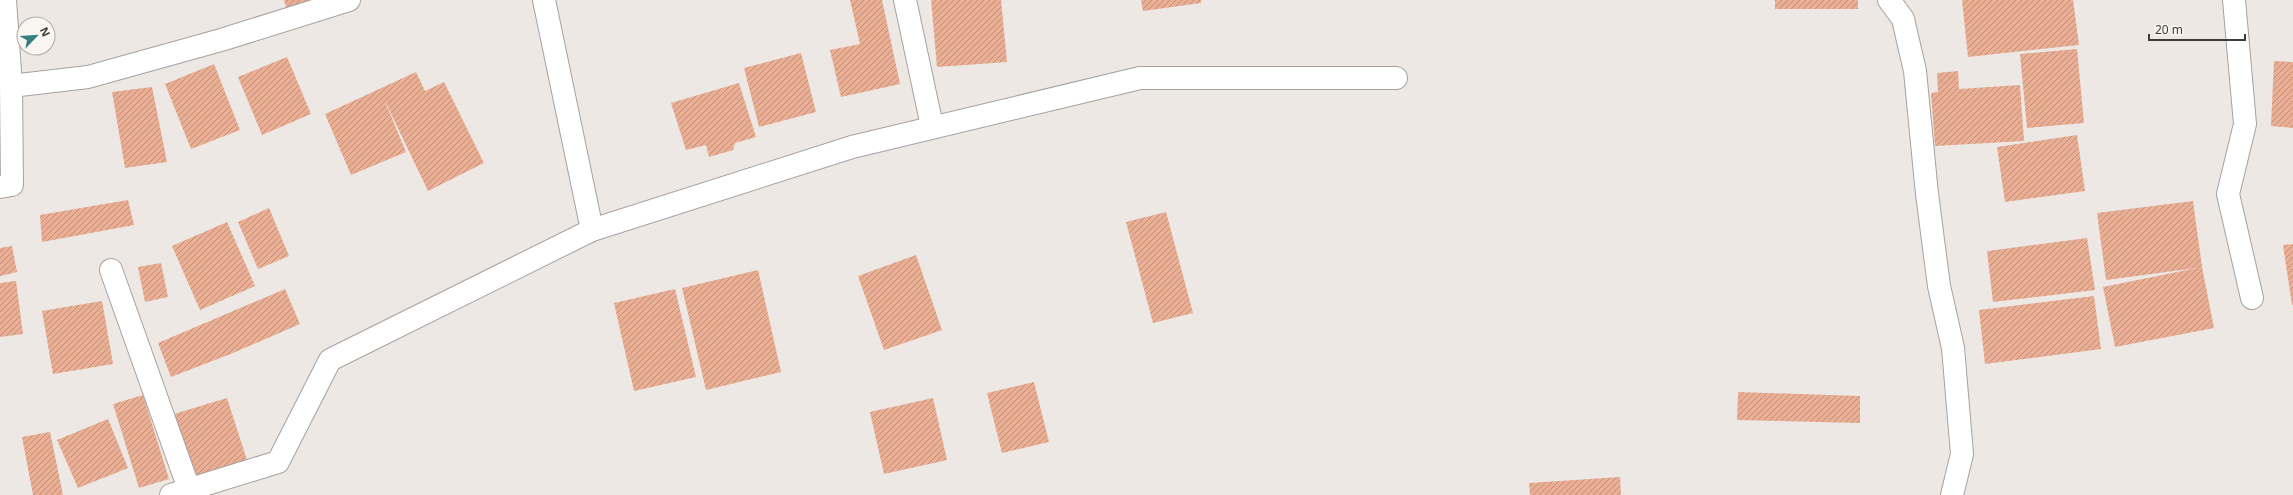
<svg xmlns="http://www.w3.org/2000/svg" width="2293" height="495" font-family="'Noto Sans',sans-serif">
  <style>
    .building { fill: url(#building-hatch) }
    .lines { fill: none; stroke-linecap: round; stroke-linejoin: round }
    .minor-casing { stroke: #a7a19f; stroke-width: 24 }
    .minor { stroke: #fff; stroke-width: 22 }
  </style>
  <defs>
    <pattern id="building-hatch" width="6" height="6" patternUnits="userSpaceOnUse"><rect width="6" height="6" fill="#e9ae93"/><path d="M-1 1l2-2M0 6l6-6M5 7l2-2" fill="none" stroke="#be8f79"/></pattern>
  </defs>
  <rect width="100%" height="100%" fill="#eee8e5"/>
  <!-- building -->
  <g class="building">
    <polygon points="284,0 317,0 287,10"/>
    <polygon points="850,0 882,0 900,84 841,97 830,50 860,44"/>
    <polygon points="931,0 1001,0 1007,62 937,67"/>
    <polygon points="1141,0 1201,0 1201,3 1143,11"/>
    <rect x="1775" y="0" width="83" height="9"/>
    <polygon points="1962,0 2073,0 2079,45 1968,57"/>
    <polygon points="2077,49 2084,123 2027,128 2020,54"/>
    <polygon points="801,53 816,112 759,127 744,68"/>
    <polygon points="287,57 311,114 262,135 238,77"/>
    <polygon points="2274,61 2293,62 2293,128 2271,126"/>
    <polygon points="214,64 240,130 191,149 165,84"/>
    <polygon points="1958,71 1959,89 2020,85 2024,141 1935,146 1931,93 1938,92 1937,73"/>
    <polygon points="416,72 425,91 444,82 484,163 428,191 384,99 406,152 351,175 325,114"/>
    <polygon points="739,83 756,137 735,143 733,150 709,157 706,145 686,150 671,103"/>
    <polygon points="152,87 167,162 125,168 112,92"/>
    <polygon points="2077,135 2085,191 2005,202 1997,147"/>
    <polygon points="128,200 134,225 42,242 40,215"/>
    <polygon points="2193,201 2202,267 2214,328 2115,347 2103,287 2197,268 2106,280 2097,213"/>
    <polygon points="269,208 289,256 258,269 238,222"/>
    <polygon points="1166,212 1193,313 1153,323 1126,222"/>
    <polygon points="227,222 255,286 200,310 172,246"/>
    <polygon points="2087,238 2095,290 1993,302 1987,251"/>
    <polygon points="2293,244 2293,305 2292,305 2283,245"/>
    <polygon points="12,246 17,272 0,276 0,248"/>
    <polygon points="916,255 942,330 884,350 858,276"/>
    <polygon points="161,263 168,297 145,302 138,267"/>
    <polygon points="758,270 781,372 706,390 682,288"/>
    <polygon points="16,281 23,334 0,337 0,283"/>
    <polygon points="285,289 300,324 233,353 171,377 158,343"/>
    <polygon points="675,289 696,377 634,391 614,303"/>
    <polygon points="2094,296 2101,349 1985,364 1979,310"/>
    <polygon points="102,301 113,364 53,374 42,311"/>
    <polygon points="1034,382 1049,442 1002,453 987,393"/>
    <polygon points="1738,392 1860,396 1860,423 1737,420"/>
    <polygon points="143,395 169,479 139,488 113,404"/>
    <polygon points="227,398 247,460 193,477 174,414"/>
    <polygon points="933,398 947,460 884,474 870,412"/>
    <polygon points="108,419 128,468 78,488 57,440"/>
    <polygon points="50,432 63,495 33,495 22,437"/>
    <polygon points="1620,477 1621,495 1530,495 1529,483"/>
  </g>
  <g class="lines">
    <!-- minor casing -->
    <g class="minor-casing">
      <g id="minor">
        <polyline points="544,0 592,230"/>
        <polyline points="905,0 932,126"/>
        <polyline points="1889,0 1903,19 1915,71 1927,194 1939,286 1953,348 1962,454 1952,495"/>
        <polyline points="2234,0 2245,124 2228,194 2252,298"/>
        <polyline points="11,86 88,77 221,40 349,0"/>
        <polyline points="0,187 12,185 11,86 5,0"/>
        <polyline points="111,270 189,489"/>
        <polyline points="171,495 278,462 330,360 592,230 852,147 1140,78 1396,78"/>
      </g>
    </g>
    <!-- minor -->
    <use href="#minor" class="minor"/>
  </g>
  <!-- north arrow -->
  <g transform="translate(36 36) rotate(65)"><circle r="19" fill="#fbf5f2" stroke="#afaba9"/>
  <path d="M0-3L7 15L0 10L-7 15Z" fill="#367f7f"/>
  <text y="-6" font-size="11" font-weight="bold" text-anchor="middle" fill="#3e3c3b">N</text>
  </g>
  <!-- scale -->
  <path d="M2149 34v6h96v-6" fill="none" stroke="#3e3c3b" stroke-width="2"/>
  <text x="2155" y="34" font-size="12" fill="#3e3c3b" stroke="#fbf5f2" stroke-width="3" paint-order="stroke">20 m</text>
</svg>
